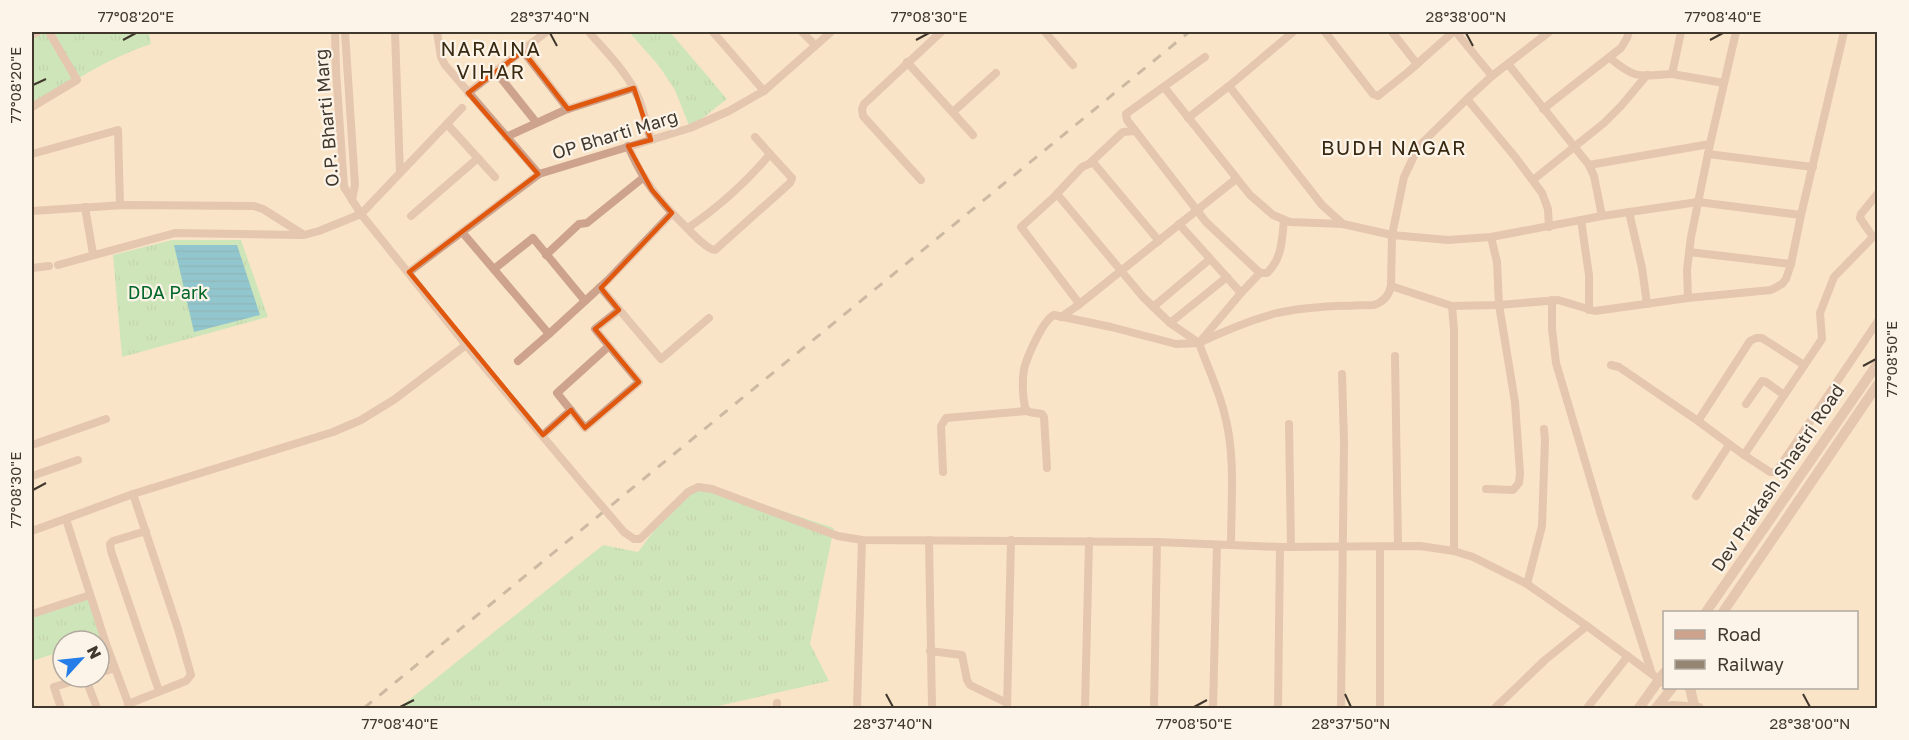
<svg xmlns="http://www.w3.org/2000/svg" width="1909" height="740" font-family="'Golos Text',sans-serif">
  <style>
    .grass { fill: url(#grass-tufts) }
    .water { fill: url(#water-rules) }
    .lines { fill: none; stroke-linecap: round; stroke-linejoin: round }
    .minor { stroke: #cda38e; stroke-width: 8 }
    .tertiary { stroke: #cda38e; stroke-width: 10 }
    .rail { stroke: #958674; stroke-width: 3; stroke-dasharray: 10 10; stroke-linecap: butt }
    .minor-bridge { stroke: #cda38e; stroke-width: 8 }
    .marked { fill: none; stroke: #e0570e; stroke-width: 4.5; stroke-linejoin: round }
    .ticks { fill: none; stroke: #41382d; stroke-width: 2 }
    .labels { text-anchor: middle; stroke-width: 4.5; stroke-linejoin: round; paint-order: stroke }
    .street-label { font-size: 18px; fill: #41382d; stroke: #fcf4e9 }
    .park-label { font-size: 18px; fill: #006729; stroke: #fcf4e9 }
    .neighbourhood-label { font-size: 20px; letter-spacing: 1.5px; fill: #392911; stroke: #fcf4e9 }
    .neatline { fill: none; stroke: #41382d; stroke-width: 2 }
    .ticks-label { font-size: 15px; text-anchor: middle; fill: #41382d }
  </style>
  <defs>
    <pattern id="grass-tufts" width="24" height="20" patternUnits="userSpaceOnUse" patternTransform="scale(1.5)"><rect width="24" height="20" fill="#9ae7a7"/><path d="M3 7l-1-3M5 7V3M7 7l1-3M15 17l-1-3M17 17v-4M19 17l1-3" fill="none" stroke="#86c790"/></pattern>
    <pattern id="water-rules" width="6" height="5" patternUnits="userSpaceOnUse" patternTransform="scale(1.5)"><rect width="6" height="5" fill="#12a3d4"/><path d="M0 2.5h6" fill="none" stroke="#1286ac"/></pattern>
  </defs>
  <rect width="100%" height="100%" fill="#fae4c8"/>
  <!-- grass -->
  <g class="grass">
    <path d="M45 32H149L151 44C108 58 69 83 32 109V39Z"/>
    <polygon points="629,32 670,32 727,99 690,128 675,90 659,66"/>
    <polygon points="172,240 241,240 268,317 122,357 113,255"/>
    <polygon points="698,483 834,528 810,644 829,681 709,708 399,708 603,545 638,552 685,489"/>
    <polygon points="90,595 104,638 96,641 63,641 63,651 32,661 32,614"/>
  </g>
  <!-- water -->
  <polygon class="water" points="174,245 237,245 260,315 194,332"/>
  <g class="lines">
    <!-- minor -->
    <g class="minor">
      <polyline points="335,32 336,71 344,187 361,214 466,345 582,483"/>
      <polyline points="345,32 355,185 352,200"/>
      <polyline points="395,32 400,173"/>
      <polyline points="437,32 441,57 445,65 539,174"/>
      <path d="M589 32C607 53 628 73 639 99 644 112 647 126 651 140"/>
      <polyline points="713,32 764,91"/>
      <polyline points="802,32 815,45"/>
      <polyline points="1045,32 1073,65"/>
      <polyline points="1293,32 1229,86 1322,205 1343,224"/>
      <polyline points="1325,32 1373,94 1378,96 1408,72 1453,32"/>
      <polyline points="1392,32 1417,64"/>
      <polyline points="1456,32 1492,76"/>
      <polyline points="1681,32 1672,74 1724,83"/>
      <polyline points="32,35 37,32"/>
      <polyline points="523,51 568,109"/>
      <path d="M1205 57 1130 111 1126 114 1127 120 1206 222 1260 273H1267C1282 259 1282 240 1284 220"/>
      <path d="M1610 58C1636 80 1640 76 1672 74"/>
      <polyline points="907,62 973,135"/>
      <polyline points="1508,64 1589,165 1594,176 1602,216"/>
      <polyline points="496,72 536,122"/>
      <polyline points="1164,87 1250,195 1273,215 1290,222 1343,224 1392,235 1448,240 1491,237 1602,216 1698,202 1801,215"/>
      <polyline points="468,93 546,32"/>
      <polyline points="1467,99 1516,158 1542,193 1548,209 1549,227"/>
      <polyline points="32,107 77,80 49,32"/>
      <polyline points="1543,109 1621,48 1627,38 1629,32"/>
      <polyline points="953,112 996,73"/>
      <polyline points="1188,118 1229,86"/>
      <polyline points="447,124 495,177"/>
      <polyline points="506,137 565,110 634,88"/>
      <polyline points="755,137 770,154"/>
      <polyline points="32,154 118,130 120,205"/>
      <polyline points="1708,154 1813,167"/>
      <polyline points="1092,161 1159,241"/>
      <polyline points="1589,165 1710,144"/>
      <polyline points="921,180 863,116 862,109 864,104 941,32"/>
      <polyline points="1533,180 1604,123 1621,106 1647,75"/>
      <polyline points="1878,193 1861,214 1860,218 1873,237 1834,277 1820,313 1822,339 1744,455 1770,472 1776,472 1878,321"/>
      <polyline points="1057,194 1143,297 1170,323 1199,343"/>
      <polyline points="85,207 93,254"/>
      <polyline points="32,211 124,205 254,206 263,209 304,235 319,231 361,214 462,108"/>
      <polyline points="1629,212 1642,268 1647,304"/>
      <path d="M672 213C681 221 705 250 715 250L790 183 792 178 770 154C745 184 720 206 688 228"/>
      <polyline points="411,216 478,158"/>
      <polyline points="1581,220 1589,275 1589,310"/>
      <polyline points="1179,224 1241,293"/>
      <path d="M462 232 549 334 608 280 672 213C651 190 640 174 628 146"/>
      <polyline points="1689,252 1791,264"/>
      <polyline points="546,255 579,224 587,223 644,177"/>
      <polyline points="58,265 175,233 302,235"/>
      <polyline points="32,268 49,266"/>
      <polyline points="494,269 533,238 585,301"/>
      <polyline points="409,272 539,174 690,128 729,111 764,91 831,32"/>
      <polyline points="1391,286 1452,306 1454,330 1454,551"/>
      <polyline points="600,287 661,359 709,318"/>
      <polyline points="1688,298 1687,270 1691,237 1710,144 1736,32"/>
      <polyline points="1552,300 1552,329 1556,363 1601,515 1652,674"/>
      <polyline points="1077,306 1236,179"/>
      <polyline points="1452,306 1499,305 1558,300 1595,311 1688,298 1771,290 1782,284 1786,279 1791,264 1801,215 1844,32"/>
      <polyline points="1153,307 1210,259"/>
      <polyline points="1061,317 1077,306 1078,302 1021,227 1053,198 1082,167 1089,164 1123,132 1135,131"/>
      <polyline points="1170,323 1227,277"/>
      <polygon points="609,346 639,382 585,428 557,393"/>
      <polyline points="609,346 595,329 619,310"/>
      <polyline points="1395,356 1398,546"/>
      <polyline points="518,361 549,334"/>
      <polyline points="1611,365 1619,367 1698,421"/>
      <polyline points="1746,404 1762,381 1766,382 1784,395"/>
      <polyline points="1289,424 1291,547"/>
      <polyline points="543,435 571,410"/>
      <polyline points="32,445 106,419"/>
      <polyline points="1744,455 1698,421 1750,341 1756,338 1762,338 1804,365"/>
      <path d="M1047 468 1044 417 1042 414 1029 412 1025 408C1023 397 1022 381 1024 369 1027 357 1043 320 1054 315L1111 327 1176 344 1199 343 1241 293 1260 273"/>
      <polyline points="943,472 941,426 946,418 1026,411"/>
      <polyline points="32,476 78,460"/>
      <polyline points="1486,489 1513,490 1519,483 1520,473 1515,402 1499,305 1497,262 1491,237"/>
      <polyline points="1696,496 1729,445"/>
      <polyline points="66,519 106,644 130,708"/>
      <polyline points="32,531 133,494 333,432 361,420 395,399 466,345"/>
      <polyline points="146,531 113,541 110,544 111,551 159,691"/>
      <polyline points="624,532 634,539 640,539 688,492 698,487 712,489 838,536 862,540 1157,542 1280,547 1420,546 1454,551 1473,557 1527,584 1587,626 1664,683"/>
      <polyline points="929,540 932,708"/>
      <path d="M1231 545C1231 502 1236 454 1224 412 1218 388 1207 366 1199 343 1224 331 1251 320 1277 313 1308 306 1342 306 1374 305 1383 302 1389 296 1391 286L1392 235 1404 177 1413 158 1421 144 1467 99 1492 76 1549 32"/>
      <polyline points="1380,547 1380,708"/>
      <polyline points="1527,584 1542,526 1545,440 1544,429"/>
      <polyline points="32,614 90,595"/>
      <polyline points="930,651 962,655 967,680 970,685 1007,703"/>
      <polyline points="99,673 115,668"/>
      <polyline points="85,677 97,708"/>
      <polyline points="128,704 186,681 191,675 178,629 133,494"/>
      <polyline points="61,708 54,687 86,677"/>
      <polyline points="777,708 777,703"/>
      <polyline points="857,708 862,540"/>
      <polyline points="1007,708 1011,540"/>
      <polyline points="1085,708 1089,541"/>
      <polyline points="1154,708 1157,542"/>
      <polyline points="1213,708 1217,545"/>
      <polyline points="1278,708 1280,547"/>
      <polyline points="1341,708 1344,442 1342,374"/>
      <polyline points="1495,708 1545,660 1587,626"/>
      <polyline points="1587,708 1628,656"/>
    </g>
    <!-- tertiary -->
    <g class="tertiary">
      <polyline points="1706,612 1878,363"/>
      <polyline points="1723,612 1878,384"/>
      <polyline points="1690,688 1694,705"/>
      <polyline points="1639,708 1664,673"/>
      <polyline points="1656,708 1672,688"/>
      <polyline points="1657,708 1673,706 1699,708"/>
    </g>
    <!-- rail -->
    <polyline class="rail" points="364,708 1189,32"/>
    <!-- minor-bridge -->
    <polyline class="minor-bridge" points="582,483 624,532"/>
  </g>
  <!-- marked area -->
  <path d="M0 0H1909V740H0ZM523 51 568 109 634 88 651 140 628 146 652 190 672 213 601 288 619 310 595 329 639 382 585 428 571 410 543 435 409 272 538 174 468 93Z" fill="#fae4c8" fill-opacity=".55" fill-rule="evenodd"/>
  <path class="marked" d="M523 51 568 109 634 88 651 140 628 146 652 190 672 213 601 288 619 310 595 329 639 382 585 428 571 410 543 435 409 272 538 174 468 93Z"/>
  <!-- ticks -->
  <path class="ticks" d="M550 33 557 46M1466 33 1473 46M123 40 136 33M916 40 929 33M1710 40 1723 33M33 85 46 79M1863 366 1876 359M33 490 46 483M886 694 893 707M1345 694 1351 707M1803 694 1810 707M400 707 414 700M1194 707 1207 700"/>
  <g class="labels">
    <!-- street labels -->
    <g class="street-label">
      <text transform="translate(327 118) rotate(-95)" y="6">O.P. Bharti Marg</text>
      <text transform="translate(615 135) rotate(-17)" y="6">OP Bharti Marg</text>
      <text transform="translate(1778 478) rotate(-56)" y="6">Dev Prakash Shastri Road</text>
    </g>
    <!-- park labels -->
    <g class="park-label">
      <text x="168" y="299">DDA Park</text>
    </g>
    <!-- neighbourhood labels -->
    <g class="neighbourhood-label">
      <text x="491" y="56">NARAINA<tspan x="491" dy="23">VIHAR</tspan></text>
      <text x="1394" y="155">BUDH NAGAR</text>
    </g>
  </g>
  <!-- border -->
  <rect width="1909" height="740" fill="none" stroke="#fcf4e9" stroke-width="66"/>
  <!-- legend -->
  <rect x="1663" y="611" width="195" height="78" fill="#fcf4e9" stroke="#b1a99e" stroke-width="1.5"/>
  <rect x="1675" y="630" width="30" height="9" fill="#cda38e" stroke="#b1a99e" stroke-width="1.5"/>
  <text x="1717" y="641" font-size="18" fill="#41382d">Road</text>
  <rect x="1675" y="660" width="30" height="9" fill="#958674" stroke="#b1a99e" stroke-width="1.5"/>
  <text x="1717" y="671" font-size="18" fill="#41382d">Railway</text>
  <!-- north arrow -->
  <g transform="translate(81 659) rotate(63)"><circle r="28" fill="#fcf4e9" stroke="#b1a99e" stroke-width="1.5"/>
  <path d="M0-4.5L10 22L0 15L-10 22Z" fill="#257ee8"/>
  <text y="-9" font-size="16" font-weight="bold" text-anchor="middle" fill="#41382d">N</text>
  </g>
  <rect x="33" y="33" width="1843" height="674" class="neatline"/>
  <g class="ticks-label">
    <text x="136" y="22">77°08'20"E</text>
    <text x="550" y="22">28°37'40"N</text>
    <text x="929" y="22">77°08'30"E</text>
    <text x="1466" y="22">28°38'00"N</text>
    <text x="1723" y="22">77°08'40"E</text>
    <text transform="translate(16 85) rotate(-90)" y="5">77°08'20"E</text>
    <text transform="translate(1892 359) rotate(-90)" y="5">77°08'50"E</text>
    <text transform="translate(16 490) rotate(-90)" y="5">77°08'30"E</text>
    <text x="400" y="729">77°08'40"E</text>
    <text x="893" y="729">28°37'40"N</text>
    <text x="1194" y="729">77°08'50"E</text>
    <text x="1351" y="729">28°37'50"N</text>
    <text x="1810" y="729">28°38'00"N</text>
  </g>
</svg>
